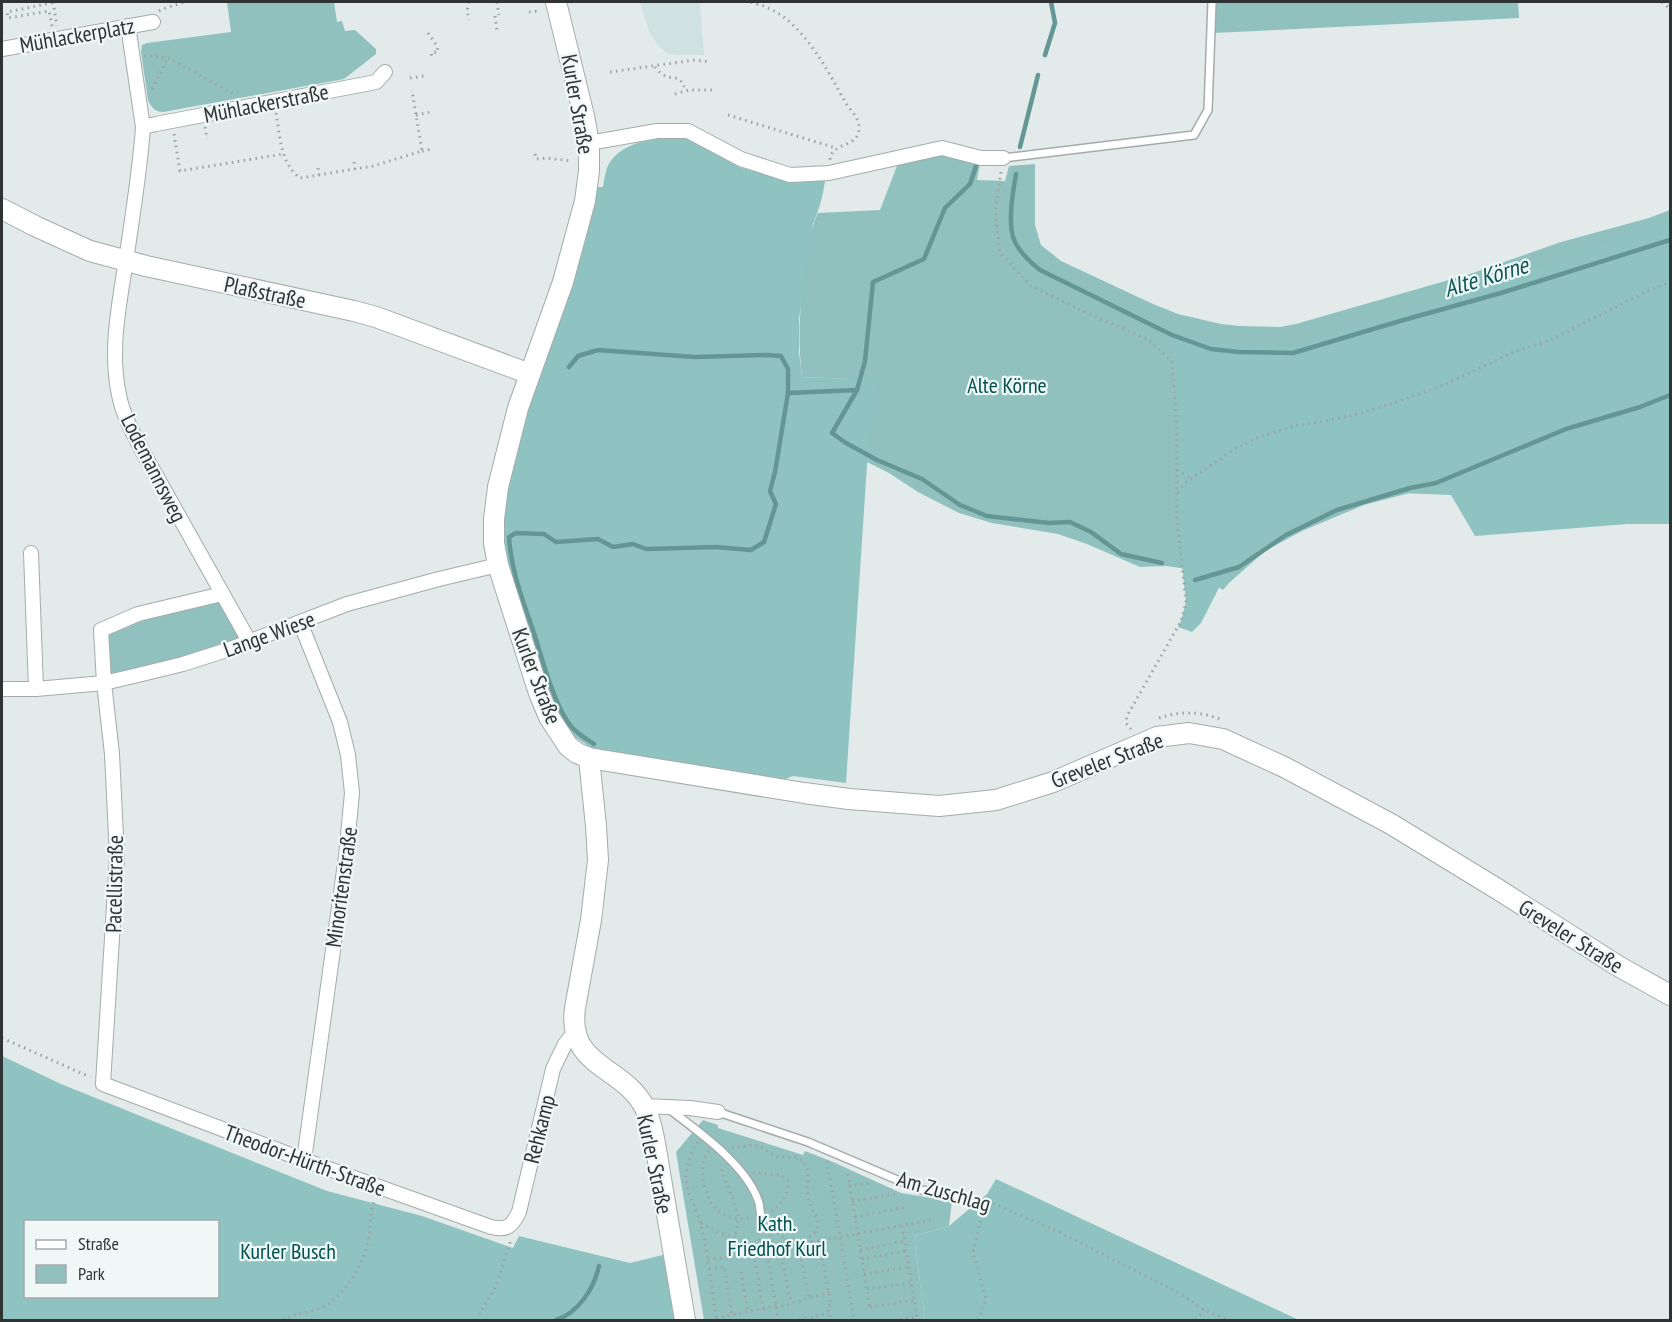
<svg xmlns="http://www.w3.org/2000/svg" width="1672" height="1322" font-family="'PT Sans Narrow',sans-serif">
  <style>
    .built { fill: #cfe1e0 }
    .green { fill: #91c1bf }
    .forest { fill: #8ec3c1; fill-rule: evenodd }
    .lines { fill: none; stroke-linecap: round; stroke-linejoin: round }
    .stream { stroke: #639695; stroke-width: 4.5 }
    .lane-casing { stroke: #a4acab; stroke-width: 10 }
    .street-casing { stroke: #a4acab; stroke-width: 16 }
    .secondary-casing { stroke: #a4acab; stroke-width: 22 }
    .path { stroke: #9ca2a2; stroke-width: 3; stroke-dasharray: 1.5 4.5; stroke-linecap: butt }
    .lane { stroke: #fff; stroke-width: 7 }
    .street { stroke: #fff; stroke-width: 14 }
    .secondary { stroke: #fff; stroke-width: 20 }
    .labels { text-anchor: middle; stroke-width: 4.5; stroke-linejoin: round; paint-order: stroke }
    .street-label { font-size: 22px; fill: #303333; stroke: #f0f8f7 }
    .park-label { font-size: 22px; fill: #005150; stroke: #f0f8f7 }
    .water-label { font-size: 24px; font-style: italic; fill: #0b5757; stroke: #f0f8f7 }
  </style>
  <rect width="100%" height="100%" fill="#e2eaea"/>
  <!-- built -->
  <polygon class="built" points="640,2 700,2 704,55 676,55 667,53 658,45 649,31"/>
  <!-- green -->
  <g class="green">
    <path d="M227 2H334L337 22 342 21 345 31 355 30 376 49V54L344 79 163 112C155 112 151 107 148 100L141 52 142 45 147 43 231 32Z"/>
    <polygon points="1216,2 1518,2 1519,18 1214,33"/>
    <path d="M942 148 981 158 977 180 1005 181 1009 166 1035 164V225L1041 245 1061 261 1153 304 1178 314 1221 324 1240 326 1280 327 1296 324 1473 273 1561 242 1649 218 1670 210V520L1440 485 1364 505 1302 531 1265 551 1229 583 1223 590 1187 569 1166 566 1140 567 1087 544 1058 534 992 523 959 513 918 492 889 473 863 460 850 379 802 377C797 334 800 301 807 258 809 243 811 228 818 213L880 210 900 158Z"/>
    <polygon points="222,594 249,641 104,683 101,630"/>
    <polygon points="703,1120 718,1125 718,1128 803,1155 805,1151 833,1162 901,1193 952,1201 949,1226 914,1236 925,1320 704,1320 676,1152"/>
  </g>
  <!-- forest -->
  <g class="forest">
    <path d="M659 137 689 138 739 167 787 181H825C823 196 819 210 813 224L799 319V352L802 377 878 380 868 450 846 783 793 776 783 780 621 754 592 748 573 736 561 718 548 688 510 569 505 548 504 522 507 490 535 384 585 243 597 187H603C604 181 605 174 607 168 616 147 639 142 659 137Z"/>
    <polygon points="1670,218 1670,524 1627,524 1475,536 1451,495 1374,492 1302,518 1228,570 1201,623 1192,632 1178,627 1181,621 1186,602 1177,519 1177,429 1172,339 1294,347 1510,277"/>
    <path d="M2 1056 61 1084 327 1191 422 1216 513 1248 519 1236 630 1263 671 1253 677 1320H2ZM26 1222H218V1296H26Z"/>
    <polygon points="996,1179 1299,1320 925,1320 914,1236 949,1226 987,1194"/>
  </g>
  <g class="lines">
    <!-- stream -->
    <g class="stream">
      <polyline points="1045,55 1055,23 1051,2"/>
      <polyline points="1020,147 1038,75"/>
      <polyline points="976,166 970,184 945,208 924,259 873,282 865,361 857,390 832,433 846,443 877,460 922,479 960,505 987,516 1049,523 1070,522 1091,532 1121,554 1162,563"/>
      <path d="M1016 174C1013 192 1008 219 1013 237 1017 250 1030 262 1040 270L1172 335 1211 349 1239 352 1293 353 1400 321 1501 293 1670 240"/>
      <path d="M569 367 578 356 598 350 694 357 767 355 781 356 788 369V393L775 472 770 491 776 504 764 542 751 550 716 547 646 549 633 544 613 547 598 539 556 542 544 534 516 533 509 537C511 572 524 603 535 636 543 662 552 696 566 719 572 730 583 737 594 744"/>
      <polyline points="788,393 857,390"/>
      <polyline points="1195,580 1239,567 1286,535 1337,510 1410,488 1436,483 1566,429 1640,407 1670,395"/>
      <path d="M556 1320C578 1313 594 1289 599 1266"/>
    </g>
    <!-- lane casing -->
    <g class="lane-casing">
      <g id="lane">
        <polyline points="1003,158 1194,135 1208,110 1212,2"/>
        <path d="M669 1109C699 1132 748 1166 759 1203 760 1207 760 1213 761 1217"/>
        <polyline points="718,1112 808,1142 921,1190 960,1196"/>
      </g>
    </g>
    <!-- street casing -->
    <g class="street-casing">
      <g id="street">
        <polyline points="128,26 143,127"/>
        <polyline points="2,49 153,22"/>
        <polyline points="589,143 657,131 688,131 741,159 790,175 829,173 942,148 981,158 1003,158"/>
        <polyline points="31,553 36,689"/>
        <path d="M222 594 138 614 101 630 104 683 112 754 117 857 103 1084 304 1160 491 1227C507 1231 512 1226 519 1212L553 1069 565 1044 574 1033"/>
        <polyline points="300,622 340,722 348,755 352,793 346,856 304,1160"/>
        <path d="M249 641 144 454C134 435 123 416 119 395 109 349 120 300 127 254 133 212 140 170 143 127L156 124 376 82 385 72"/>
        <polyline points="2,689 36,689 104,683 138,675 183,664 230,649 347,604 439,579 498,565"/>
        <polyline points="644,1106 690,1108 718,1112"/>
      </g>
    </g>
    <!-- secondary casing -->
    <g class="secondary-casing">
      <g id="secondary">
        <polyline points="556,2 584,116 589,143 589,171 585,201 563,282 518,408 498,487 494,519 494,543 498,565 539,693 549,717 568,746 577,753 589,758 804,793 849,799 939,806 996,800 1053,782 1157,737 1189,733 1223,739 1284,767 1391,824 1499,890 1618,966 1670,995"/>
        <polyline points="2,209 35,226 90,251 146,266 354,311 376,317 530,374"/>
        <path d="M589 758 596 826 598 860 591 920 575 1008C567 1068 623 1065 645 1108 654 1127 657 1158 661 1179 669 1226 677 1273 685 1320"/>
      </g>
    </g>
    <!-- path -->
    <g class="path">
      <polyline points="53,2 57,26"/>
      <polyline points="469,2 467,11 469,20"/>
      <polyline points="497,2 499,15"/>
      <path d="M751 2C756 4 763 5 768 8 803 23 827 69 844 100 849 110 860 117 859 129 858 148 831 142 830 160"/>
      <polyline points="1662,2 1670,9"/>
      <polyline points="159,11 162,9 185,2"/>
      <polyline points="529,12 541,11"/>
      <polyline points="495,16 497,30"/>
      <polyline points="52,26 49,11 8,18 7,12 51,3 54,2"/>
      <polyline points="428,33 437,46 438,52 431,53 432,56"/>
      <polyline points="144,56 151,56 168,58 236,95"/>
      <path d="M655 67C657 69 659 72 662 74 672 82 679 71 686 91"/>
      <polyline points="610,72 695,60 711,62"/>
      <polyline points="410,78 424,76"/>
      <polyline points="152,89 168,58"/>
      <polyline points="675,94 689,90 713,90"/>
      <path d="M276 113C280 136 280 163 300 178L373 166 422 151 412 90"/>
      <polyline points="416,115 431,112"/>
      <polyline points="728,115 836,148"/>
      <polyline points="205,127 207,139"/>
      <polyline points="174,134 180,171 283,154"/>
      <polyline points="422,151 432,149"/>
      <polyline points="535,154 536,159 547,158 572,161"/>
      <polyline points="354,162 355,169"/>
      <polyline points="318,168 319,175"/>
      <polyline points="1001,172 995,211 1000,253 1031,286 1087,313 1149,340 1172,362 1177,429 1177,519 1186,602 1181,621 1127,716 1126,723 1131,729"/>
      <polyline points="1177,470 1191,478"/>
      <polyline points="1178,492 1184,484 1192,478 1235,449 1259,437 1293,426 1326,421 1358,414 1393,403 1444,385 1516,351 1551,340 1648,291 1670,282"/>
      <path d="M1159 718C1179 711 1202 711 1222 720"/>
      <polyline points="2,1038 90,1077"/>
      <path d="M698 1142C691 1152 687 1164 686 1177 686 1194 697 1208 701 1225 709 1256 711 1289 717 1320"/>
      <path d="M732 1148 752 1145 760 1146 773 1155 780 1157H797C814 1167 805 1182 808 1197 810 1207 817 1215 818 1225L817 1230 809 1238V1242"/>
      <path d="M709 1151C707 1154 705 1157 704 1160 699 1174 706 1199 716 1209 722 1215 730 1217 738 1219V1213L720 1165"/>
      <polyline points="827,1161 854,1320"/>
      <path d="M753 1173 781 1175 788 1181C788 1196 783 1203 771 1211"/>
      <polyline points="848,1174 870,1310"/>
      <polyline points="849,1186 870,1183"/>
      <polyline points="970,1198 985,1200 1059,1232 1179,1293 1204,1310 1228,1320"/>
      <polyline points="852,1201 896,1194"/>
      <polyline points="855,1217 906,1207"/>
      <polyline points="701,1223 717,1232 735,1238"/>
      <polyline points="758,1227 759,1240 761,1249 768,1259 778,1320"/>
      <polyline points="767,1227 786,1239 800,1242 819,1241 931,1220"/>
      <path d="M768 1229C773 1241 772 1248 768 1259"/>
      <polyline points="786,1239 782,1258 791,1303"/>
      <polyline points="819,1241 831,1305 828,1306 829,1313 832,1320"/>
      <polyline points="798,1242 809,1298"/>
      <polyline points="860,1250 905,1241"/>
      <polyline points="729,1257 735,1238 738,1219 751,1218"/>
      <polyline points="862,1259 906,1251"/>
      <polyline points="708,1260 754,1253 763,1309"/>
      <polyline points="709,1269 724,1267 732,1315"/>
      <polyline points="741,1272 748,1312"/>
      <polyline points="864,1274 909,1267"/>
      <polyline points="867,1289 911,1283"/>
      <polyline points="870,1307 914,1300"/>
      <polyline points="776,1308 829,1292"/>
      <polyline points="716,1318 776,1306"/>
      <path d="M283 1320C297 1312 315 1313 328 1304 347 1291 366 1261 369 1237 371 1223 369 1214 375 1200"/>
      <polyline points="476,1320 496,1286 511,1240"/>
      <polyline points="799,1320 829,1313"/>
      <polyline points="894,1320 917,1317 902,1225"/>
      <polyline points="978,1320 986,1299 973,1253 985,1200"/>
      <polyline points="1196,1320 1204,1310"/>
    </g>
    <!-- lane -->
    <use href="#lane" class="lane"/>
    <!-- street -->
    <use href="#street" class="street"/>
    <!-- secondary -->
    <use href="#secondary" class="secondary"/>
  </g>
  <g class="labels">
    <!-- street labels -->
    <g class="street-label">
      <text transform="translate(77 35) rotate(-10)" y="8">Mühlackerplatz</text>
      <text transform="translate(266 103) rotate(-11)" y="8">Mühlackerstraße</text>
      <text transform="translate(578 104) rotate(80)" y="8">Kurler Straße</text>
      <text transform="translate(265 292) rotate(12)" y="8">Plaßstraße</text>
      <text transform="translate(154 468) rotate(63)" y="8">Lodemannsweg</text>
      <text transform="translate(269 634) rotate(-20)" y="8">Lange Wiese</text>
      <text transform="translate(537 676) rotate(69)" y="8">Kurler Straße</text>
      <text transform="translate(1107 760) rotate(-21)" y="8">Greveler Straße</text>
      <text transform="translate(114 884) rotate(-89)" y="8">Pacellistraße</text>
      <text transform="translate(341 887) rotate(-82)" y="8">Minoritenstraße</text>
      <text transform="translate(1571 936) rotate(32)" y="8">Greveler Straße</text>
      <text transform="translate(539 1129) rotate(-76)" y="8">Rehkamp</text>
      <text transform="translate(305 1160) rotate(20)" y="8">Theodor-Hürth-Straße</text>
      <text transform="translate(655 1164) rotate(78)" y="8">Kurler Straße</text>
      <text transform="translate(944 1191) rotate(16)" y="8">Am Zuschlag</text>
    </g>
    <!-- park labels -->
    <g class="park-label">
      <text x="1007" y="393">Alte Körne</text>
      <text x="777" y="1231">Kath.<tspan x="777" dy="25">Friedhof Kurl</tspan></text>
      <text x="288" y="1259">Kurler Busch</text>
    </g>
    <!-- water labels -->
    <g class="water-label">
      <text transform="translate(1486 277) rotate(-17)" y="8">Alte Körne</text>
    </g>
  </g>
  <!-- border -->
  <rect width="1672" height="1322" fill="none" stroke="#303333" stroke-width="6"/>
  <!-- legend -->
  <rect x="24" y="1220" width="195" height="78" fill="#f0f8f7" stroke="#a3a9a9" stroke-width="1.5"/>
  <rect x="36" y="1240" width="30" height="9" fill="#ffffff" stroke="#a3a9a9" stroke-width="1.5"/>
  <text x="78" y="1250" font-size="18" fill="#303333">Straße</text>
  <rect x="36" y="1265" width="30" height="18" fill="#91c1bf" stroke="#a3a9a9" stroke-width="1.5"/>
  <text x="78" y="1280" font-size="18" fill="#303333">Park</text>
</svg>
